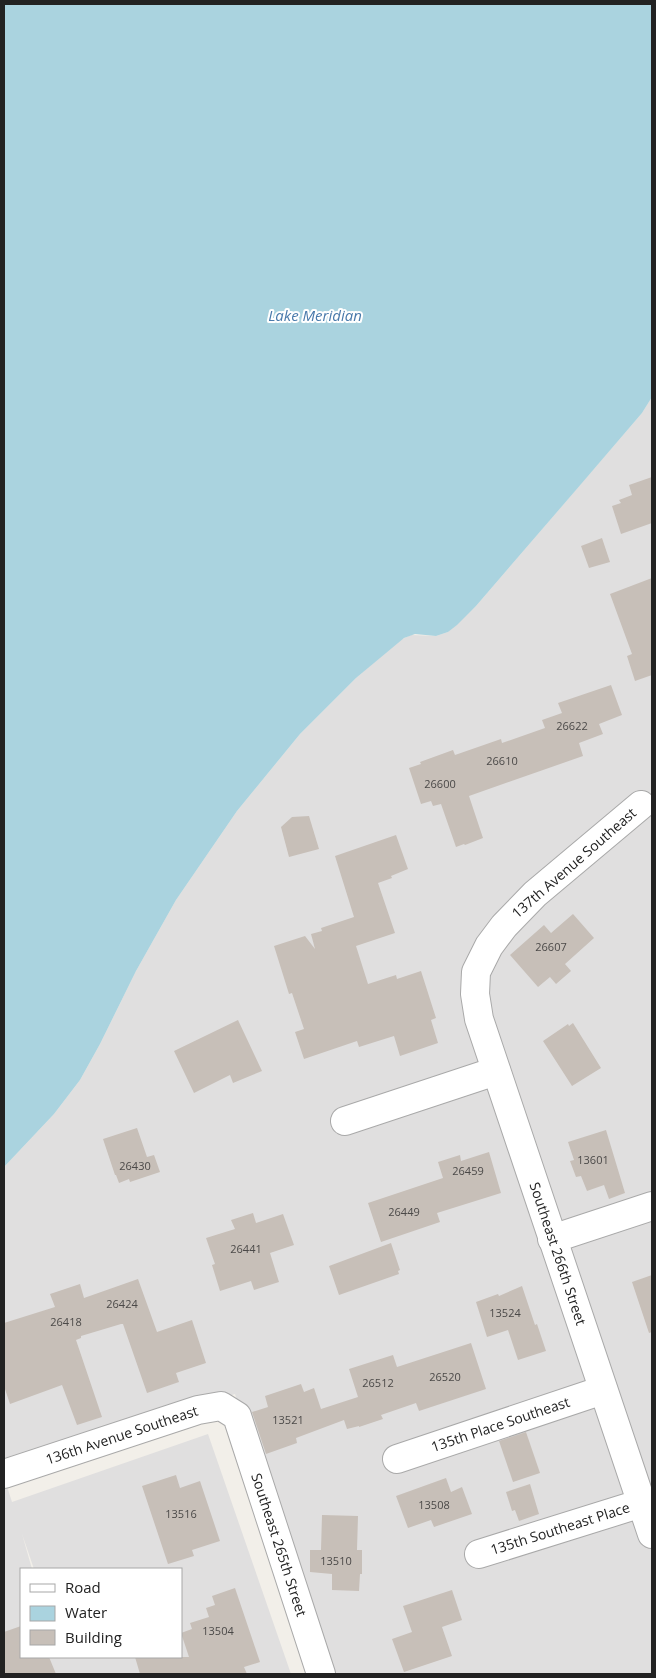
<svg xmlns="http://www.w3.org/2000/svg" width="656" height="1678" font-family="'Open Sans',sans-serif">
  <style>
    .residential { fill: #e0dfdf; fill-rule: evenodd }
    .water { fill: #aad3df }
    .building { fill: #c7bfb8 }
    .lines { fill: none; stroke-linecap: round; stroke-linejoin: round }
    .minor-casing { stroke: #a9a9a9; stroke-width: 30 }
    .minor { stroke: #fff; stroke-width: 28 }
    .labels { text-anchor: middle; stroke-width: 4; stroke-linejoin: round; paint-order: stroke }
    .number-label { font-size: 11px; fill: #4b4948 }
    .street-label { font-size: 14px; fill: #222; stroke: #fff }
    .water-label { font-size: 15px; font-style: italic; fill: #4a7aab; stroke: #fff }
  </style>
  <rect width="100%" height="100%" fill="#f2efe9"/>
  <!-- residential -->
  <g class="residential">
    <polygon points="652,397 652,1674 321,1674 235,1394 4,1472 4,1167 54,1114 80,1080 100,1044 136,971 176,900 237,811 300,734 356,678 400,640 411,635 436,636 448,632 476,606 642,413"/>
    <path d="M208 1434 291 1674H4V1477L12 1502ZM22 1534 34 1569H181V1657H21V1569H32Z"/>
  </g>
  <!-- water -->
  <polygon class="water" points="4,4 652,4 652,397 642,413 582,483 476,606 457,625 448,632 436,636 415,634 404,638 356,678 300,734 237,811 176,900 136,971 100,1044 80,1080 54,1114 4,1167"/>
  <!-- building -->
  <g class="building">
    <polygon points="652,477 652,523 621,534 612,506 621,503 619,500 632,495 629,485"/>
    <polygon points="602,538 610,562 589,568 581,546"/>
    <polygon points="652,578 652,675 635,681 627,656 632,654 610,594"/>
    <polygon points="611,685 622,715 599,724 603,734 579,743 583,756 469,796 483,838 465,845 464,844 456,847 441,804 433,806 431,801 421,804 409,768 421,764 420,762 453,750 455,755 501,739 502,743 545,728 542,720 562,713 558,703"/>
    <polygon points="309,816 319,849 289,857 281,827 292,817"/>
    <polygon points="396,835 408,869 391,876 392,878 378,883 395,933 356,946 368,984 396,975 397,979 421,971 436,1018 431,1020 438,1043 400,1056 394,1036 359,1047 357,1041 304,1059 295,1032 304,1029 292,993 289,994 274,946 305,936 315,949 311,934 322,931 321,928 354,917 335,856"/>
    <polygon points="573,914 594,938 565,964 571,971 556,984 550,977 538,987 510,955 544,925 551,933"/>
    <polygon points="238,1020 262,1071 233,1083 230,1075 194,1093 174,1051"/>
    <polygon points="573,1023 601,1068 572,1086 543,1041 568,1024 569,1026"/>
    <polygon points="137,1128 147,1157 154,1155 160,1172 130,1182 129,1179 119,1183 116,1175 115,1175 103,1139"/>
    <polygon points="606,1130 625,1193 609,1199 604,1185 587,1191 581,1176 576,1177 570,1161 574,1160 568,1142"/>
    <polygon points="489,1152 501,1193 437,1213 440,1222 381,1242 368,1203 443,1178 438,1162 460,1155 461,1161"/>
    <polygon points="253,1213 256,1223 283,1214 294,1245 270,1253 279,1282 254,1290 251,1281 220,1291 212,1265 215,1264 206,1238 235,1229 231,1220"/>
    <polygon points="391,1243 400,1270 398,1271 399,1274 339,1295 329,1266"/>
    <polygon points="652,1275 652,1332 649,1333 632,1282"/>
    <polygon points="138,1279 157,1332 192,1320 206,1363 176,1373 179,1382 147,1393 123,1324 121,1324 81,1336 81,1338 76,1340 102,1417 77,1425 62,1385 10,1404 4,1386 4,1323 55,1307 50,1294 80,1284 84,1298"/>
    <polygon points="522,1286 535,1325 537,1324 546,1351 518,1360 508,1330 487,1337 476,1302 498,1294 499,1296"/>
    <polygon points="471,1343 486,1389 419,1411 416,1403 381,1415 383,1419 359,1427 359,1426 347,1429 344,1420 296,1438 297,1443 266,1454 252,1412 268,1407 265,1396 301,1384 304,1392 314,1388 321,1409 358,1397 349,1369 393,1355 397,1367"/>
    <polygon points="526,1432 540,1473 513,1482 499,1441"/>
    <polygon points="176,1475 180,1488 200,1481 220,1541 192,1550 194,1556 168,1564 142,1486"/>
    <polygon points="446,1478 451,1492 462,1487 472,1514 434,1527 431,1520 408,1528 396,1496"/>
    <polygon points="530,1484 539,1514 519,1521 515,1510 512,1511 506,1492"/>
    <polygon points="322,1515 358,1516 357,1550 362,1550 362,1574 360,1574 359,1591 332,1590 332,1574 310,1572 310,1550 321,1550"/>
    <polygon points="235,1588 260,1662 244,1667 247,1674 140,1674 135,1657 189,1657 181,1633 192,1629 190,1623 209,1617 206,1608 215,1605 212,1596"/>
    <polygon points="452,1590 462,1620 442,1627 452,1656 404,1672 392,1639 412,1632 403,1606"/>
    <polygon points="21,1626 21,1657 49,1657 56,1674 4,1674 4,1632"/>
  </g>
  <g class="lines">
    <!-- minor casing -->
    <g class="minor-casing">
      <g id="minor">
        <path id="s1" d="M641 805 535 894 504 926 489 946 476 972 475 994 479 1019 652 1534"/>
        <polyline points="345,1121 496,1071"/>
        <polyline points="552,1239 652,1206"/>
        <path id="s2" d="M397 1459 603 1390"/>
        <path id="s3" d="M4 1474 198 1410 221 1406 237 1416 321 1674"/>
        <path id="s4" d="M479 1554 642 1503"/>
      </g>
    </g>
    <!-- minor -->
    <use href="#minor" class="minor"/>
  </g>
  <g class="labels">
    <!-- number labels -->
    <g class="number-label">
      <text x="572" y="730">26622</text>
      <text x="502" y="765">26610</text>
      <text x="440" y="788">26600</text>
      <text x="551" y="951">26607</text>
      <text x="593" y="1164">13601</text>
      <text x="135" y="1170">26430</text>
      <text x="468" y="1175">26459</text>
      <text x="404" y="1216">26449</text>
      <text x="246" y="1253">26441</text>
      <text x="122" y="1308">26424</text>
      <text x="505" y="1317">13524</text>
      <text x="66" y="1326">26418</text>
      <text x="445" y="1381">26520</text>
      <text x="378" y="1387">26512</text>
      <text x="288" y="1424">13521</text>
      <text x="434" y="1509">13508</text>
      <text x="181" y="1518">13516</text>
      <text x="336" y="1565">13510</text>
      <text x="218" y="1635">13504</text>
    </g>
    <!-- street labels -->
    <g class="street-label">
      <text transform="translate(574 863) rotate(-41)" y="5">137th Avenue Southeast</text>
      <text dy="5" stroke="none"><textPath href="#s1" startOffset="532">Southeast 266th Street</textPath></text>
      <text dy="5" stroke="none"><textPath href="#s2" startOffset="109">135th Place Southeast</textPath></text>
      <text dy="5" stroke="none"><textPath href="#s3" startOffset="124">136th Avenue Southeast</textPath></text>
      <text dy="5" stroke="none"><textPath href="#s4" startOffset="85">135th Southeast Place</textPath></text>
      <text dy="5" stroke="none"><textPath href="#s3" startOffset="382">Southeast 265th Street</textPath></text>
    </g>
    <!-- water labels -->
    <g class="water-label">
      <text x="315" y="321">Lake Meridian</text>
    </g>
  </g>
  <!-- border -->
  <rect width="656" height="1678" fill="none" stroke="#222222" stroke-width="10"/>
  <!-- legend -->
  <rect x="20" y="1568" width="162" height="90" fill="#ffffff" stroke="#a7a7a7"/>
  <rect x="30" y="1584" width="25" height="8" fill="#ffffff" stroke="#a7a7a7"/>
  <text x="65" y="1593" font-size="15" fill="#222222">Road</text>
  <rect x="30" y="1606" width="25" height="15" fill="#aad3df" stroke="#a7a7a7"/>
  <text x="65" y="1618" font-size="15" fill="#222222">Water</text>
  <rect x="30" y="1630" width="25" height="15" fill="#c7bfb8" stroke="#a7a7a7"/>
  <text x="65" y="1643" font-size="15" fill="#222222">Building</text>
</svg>
